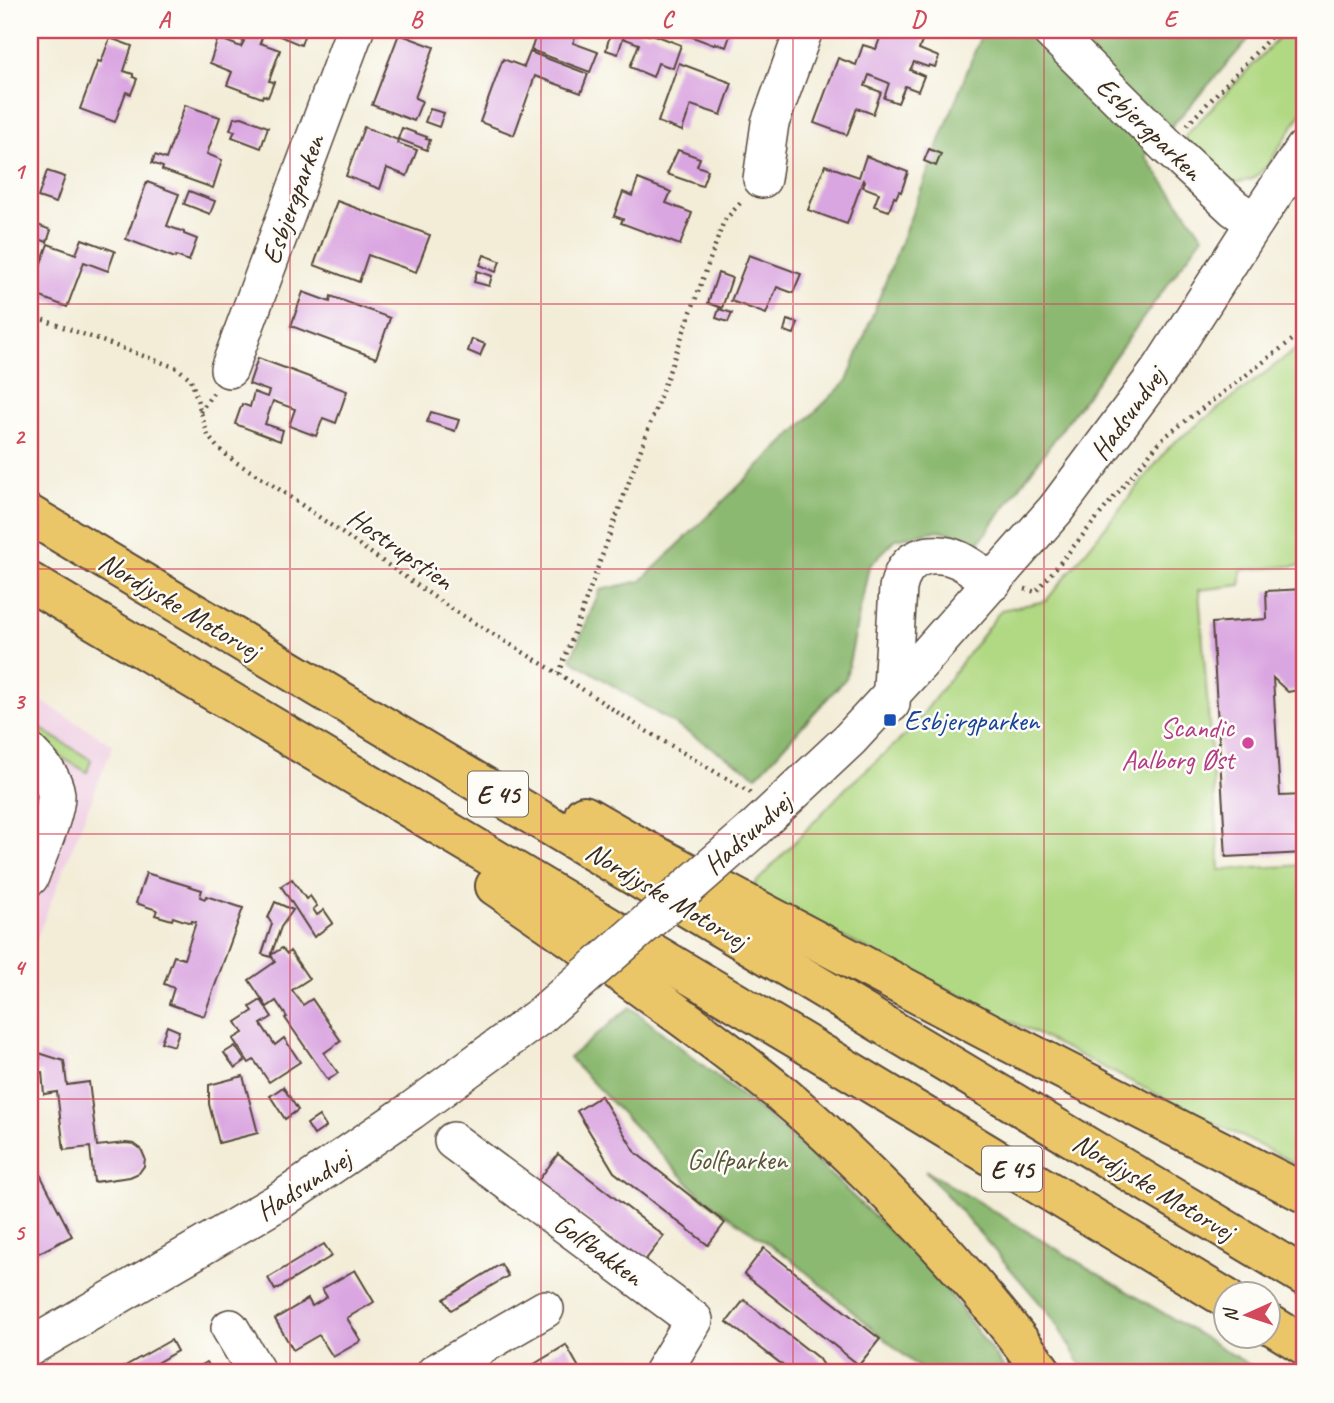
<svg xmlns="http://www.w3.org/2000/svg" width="1334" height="1403" font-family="Caveat,sans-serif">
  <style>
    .built { fill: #f0d0e4 }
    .green { fill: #b1d983; stroke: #768250; stroke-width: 2 }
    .forest { fill: #8cb971; stroke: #647248; stroke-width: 2 }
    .building { fill: #daa6e1 }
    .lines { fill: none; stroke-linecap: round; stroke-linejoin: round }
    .minor-casing { stroke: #57473a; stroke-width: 40 }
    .highway-casing { stroke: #57473a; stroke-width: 42 }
    .path { stroke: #57473a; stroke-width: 4.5; stroke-dasharray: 2 5; stroke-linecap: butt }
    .minor { stroke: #fff; stroke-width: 37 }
    .highway { stroke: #ebc669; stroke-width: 38 }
    .minor-bridge-casing { stroke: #57473a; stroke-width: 40; stroke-linecap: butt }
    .minor-bridge { stroke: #fff; stroke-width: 37 }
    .grid { fill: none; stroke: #d1495b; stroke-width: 2; stroke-opacity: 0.55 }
    .transit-dot { fill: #1a4fb4; stroke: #fdfcf7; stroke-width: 2.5 }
    .hotel-dot { fill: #d1479c; stroke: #fdfcf7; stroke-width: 2.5 }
    .labels { text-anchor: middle; stroke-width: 5; stroke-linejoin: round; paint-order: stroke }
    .shield { fill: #fdfcf7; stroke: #75695f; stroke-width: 2 }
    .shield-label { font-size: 26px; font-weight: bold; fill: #3b2a1e }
    .street-label { font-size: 28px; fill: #3b2a1e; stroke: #fdfcf7 }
    .transit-label { font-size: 28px; fill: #164399; stroke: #fdfcf7; text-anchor: start }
    .hotel-label { font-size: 28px; fill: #b23c85; stroke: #fdfcf7; text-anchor: end }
    .park-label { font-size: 28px; fill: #585637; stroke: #fdfcf7 }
    .neatline { fill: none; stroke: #d1495b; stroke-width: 2.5 }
    .grid-label { font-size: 23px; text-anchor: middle; font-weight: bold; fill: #d1495b }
  </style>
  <rect width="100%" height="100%" fill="#fdfcf7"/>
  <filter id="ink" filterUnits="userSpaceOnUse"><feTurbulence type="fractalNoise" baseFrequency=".0143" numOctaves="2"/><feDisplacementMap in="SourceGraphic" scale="14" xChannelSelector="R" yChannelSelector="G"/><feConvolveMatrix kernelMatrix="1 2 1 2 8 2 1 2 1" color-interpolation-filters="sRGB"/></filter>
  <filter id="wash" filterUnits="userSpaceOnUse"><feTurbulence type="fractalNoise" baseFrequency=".00686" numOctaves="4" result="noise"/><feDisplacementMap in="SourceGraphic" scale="28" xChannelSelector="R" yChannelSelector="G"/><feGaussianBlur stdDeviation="1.57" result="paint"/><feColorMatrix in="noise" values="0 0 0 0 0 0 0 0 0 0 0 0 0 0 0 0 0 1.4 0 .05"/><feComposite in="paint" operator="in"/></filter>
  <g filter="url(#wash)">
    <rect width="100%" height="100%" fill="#f3edd8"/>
    <!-- built -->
    <polygon class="built" points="30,694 113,745 30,955"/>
    <!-- green -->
    <g class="green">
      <polygon points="1286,30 1304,30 1304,109 1268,165 1253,179 1236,183 1217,177 1185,146 1186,135"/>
      <polygon points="1304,343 1304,565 1241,570 1241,585 1199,590 1220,870 1304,865 1304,1168 749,890 845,789 911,730 1001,610 1046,601 1171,445"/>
      <polygon points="30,722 91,760 87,772 30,739"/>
    </g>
    <!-- forest -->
    <g class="forest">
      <polygon points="983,30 1257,30 1145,156 1203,236 980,541 939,530 896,539 869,566 846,678 757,776 571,659 600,590 641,581 847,381"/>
      <polygon points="630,1007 785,1131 937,1277 1008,1373 925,1373 792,1260 702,1197 569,1058"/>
      <polygon points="925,1170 1263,1373 1086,1373 1052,1317"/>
    </g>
    <g id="blocks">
      <!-- building -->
      <g class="building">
        <polygon points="230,30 258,30 264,32 260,43 280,50 269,81 274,82 268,97 263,95 262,98 227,85 232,72 210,63 218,38 241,47 244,41 228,35"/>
        <polygon points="271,30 306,30 301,45 270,32"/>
        <polygon points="538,30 578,30 573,43 598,52 590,72 531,50"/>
        <polygon points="611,30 634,30 649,35 650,33 681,45 673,68 658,63 653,77 630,67 639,44 623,38 618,54 606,50"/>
        <polygon points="680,30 732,30 726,47 715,43 714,45 679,32"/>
        <polygon points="858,30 927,30 919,49 939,57 935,67 929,65 928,67 914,62 910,70 924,76 918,91 905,86 898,103 884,98 889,83 869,75 865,86 881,92 873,114 857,108 847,135 814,123 838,58 856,65 863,45 876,49 880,38"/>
        <polygon points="399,34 434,47 415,98 422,101 414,121 372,105"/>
        <polygon points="110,38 132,46 124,71 133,74 133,77 137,79 131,94 126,92 115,122 80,109 98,61 101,62"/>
        <polygon points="530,52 588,74 581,93 535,76 514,135 480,122 503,59 524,67"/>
        <polygon points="679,63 732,83 721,115 691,105 682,131 658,122"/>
        <polygon points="185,105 220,117 207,154 222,160 213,188 162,170 163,167 152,163 155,155 166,159"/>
        <polygon points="430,109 444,113 439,127 425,122"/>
        <polygon points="242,117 268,127 261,148 232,137 235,131 230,130 234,118"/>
        <polygon points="364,127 398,140 397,143 417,150 407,176 387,168 380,189 346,176"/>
        <polygon points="402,128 427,137 426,139 430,140 427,150 398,139"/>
        <polygon points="929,149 941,154 936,166 924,161"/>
        <polygon points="678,150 700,158 697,166 708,170 702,186 667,174"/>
        <polygon points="866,156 908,172 901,192 899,191 896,198 894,197 889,211 874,206 879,193 863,187 865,181 863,180 847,224 808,210 825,165 859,177"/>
        <polygon points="47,171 65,177 56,203 38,197"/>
        <polygon points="638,179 671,192 666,203 692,213 680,245 621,223 623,219 614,216 623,192 632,196"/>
        <polygon points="147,182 179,194 167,226 184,232 184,234 197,239 189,261 176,256 175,258 126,239"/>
        <polygon points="189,191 215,201 210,214 184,204"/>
        <polygon points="337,201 430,235 416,272 368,255 359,282 314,265"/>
        <polygon points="30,222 51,230 47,242 30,236"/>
        <polygon points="82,239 115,251 108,271 84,262 67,307 30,293 48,244 76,254"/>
        <polygon points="484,255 500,261 496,272 480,265"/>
        <polygon points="749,255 801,274 793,293 777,287 766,314 731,301"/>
        <polygon points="477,271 492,276 489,286 474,282"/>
        <polygon points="718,273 732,278 722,308 708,303"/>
        <polygon points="303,292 330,302 331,296 390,318 376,358 291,326"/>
        <polygon points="719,309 732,313 728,322 716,318"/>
        <polygon points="787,320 798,323 794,334 784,331"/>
        <polygon points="472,339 485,344 480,356 468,351"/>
        <polygon points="258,358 347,391 336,423 323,418 316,436 289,426 295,409 273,401 265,424 283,430 280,441 235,424 242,404 250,407 254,392 267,397 269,391 249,384"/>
        <polygon points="431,412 459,420 455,431 427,422"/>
        <polygon points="1304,589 1304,689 1288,692 1273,678 1280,796 1304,795 1304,853 1226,857 1212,623 1267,619 1266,591"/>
        <polygon points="146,873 202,890 200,897 205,899 206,896 243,908 204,1016 169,1004 174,988 164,984 174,956 184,959 196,922 192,921 191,923 173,917 172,920 155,915 157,910 136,903"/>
        <polygon points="292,879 306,899 310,896 317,906 313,909 317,915 324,910 333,923 314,937 281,886"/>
        <polygon points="275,902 293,910 281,927 271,955 282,948 287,954 290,951 309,979 292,990 303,1005 312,999 341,1041 324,1053 338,1073 328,1080 285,1018 287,1017 276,1001 267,1007 249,980 275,962 271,955 271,957 262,954 272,924 268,918"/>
        <polygon points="261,1000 272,1017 261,1024 275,1045 284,1038 300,1062 269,1082 254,1060 249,1063 233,1039 243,1033 236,1022 253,1011 250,1007"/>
        <polygon points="167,1026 179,1031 174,1046 161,1042"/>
        <polygon points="235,1046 245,1061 235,1068 224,1053"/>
        <polygon points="39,1053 64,1061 67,1085 89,1082 97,1146 126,1143 134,1144 141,1149 145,1158 144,1166 139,1173 130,1177 94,1182 90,1147 64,1150 57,1092 44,1094 42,1072 32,1073 30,1059 40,1058"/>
        <polygon points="243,1076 258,1133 219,1143 209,1104 209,1085"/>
        <polygon points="283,1087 298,1110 285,1119 270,1096"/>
        <polygon points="601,1096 636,1153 725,1223 708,1245 614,1172 577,1111"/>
        <polygon points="319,1116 326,1127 314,1135 307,1124"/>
        <polygon points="558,1154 664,1236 643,1263 538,1181"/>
        <polygon points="30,1155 72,1236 39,1253 30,1236"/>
        <polygon points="324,1244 332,1256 275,1290 268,1278"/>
        <polygon points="764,1248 880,1339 859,1365 744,1274"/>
        <polygon points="501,1264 508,1276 451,1310 444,1299"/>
        <polygon points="355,1270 374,1302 347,1318 361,1341 333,1357 319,1335 293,1350 275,1319 308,1299 312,1306 327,1297 322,1289"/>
        <polygon points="744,1300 818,1358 828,1373 793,1373 727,1322"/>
        <polygon points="171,1340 177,1351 139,1373 113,1373"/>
        <polygon points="566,1345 582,1373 535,1373 531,1366"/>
        <polygon points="207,1362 214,1373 188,1373"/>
      </g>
    </g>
  </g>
  <g filter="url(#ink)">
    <use href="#blocks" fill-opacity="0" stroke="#57473a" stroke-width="2"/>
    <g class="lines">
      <!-- minor casing -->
      <g class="minor-casing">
        <g id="minor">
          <polyline points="1050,30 1167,146 1234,208 1255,222"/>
          <polyline points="762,179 770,123 804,30"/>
          <polyline points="229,369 355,30"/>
          <path d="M891 704 898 588C900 580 902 573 907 567 919 552 943 552 959 560 971 566 982 575 993 582"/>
          <path d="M30 753C41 764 54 778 56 794 57 813 37 857 30 877"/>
          <polyline points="752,831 850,739 920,663 1056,509 1162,367 1255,222 1304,149"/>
          <polyline points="453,1141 694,1320 662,1373"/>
          <polyline points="230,1328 257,1373"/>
          <polyline points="30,1347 278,1202 411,1111 540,1016"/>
          <polyline points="435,1373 545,1309"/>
        </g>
      </g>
      <!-- highway casing -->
      <g class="highway-casing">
        <g id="highway">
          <polyline points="30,515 1304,1276"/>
          <polyline points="30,582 799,1040 1226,1298"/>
          <polyline points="584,815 638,846 989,1032 1304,1193"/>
          <path d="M495 886C593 953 691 1020 783 1095 834 1138 882 1186 928 1234 969 1278 1009 1324 1043 1373"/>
          <polyline points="1268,1323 1304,1345"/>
        </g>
      </g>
      <!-- path -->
      <g class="path">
        <polyline points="1187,125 1277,30"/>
        <polyline points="30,315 177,368 191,379 208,436 217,447 234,461 270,483 447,606 559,674 643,729 751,793"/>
        <polyline points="200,412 213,393"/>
        <polyline points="1025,589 1036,592 1162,439 1304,331"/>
        <polyline points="559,674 724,221 743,200"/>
      </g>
      <!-- minor -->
      <use href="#minor" class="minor"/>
      <!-- highway -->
      <use href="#highway" class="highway"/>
      <!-- minor-bridge casing -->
      <g class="minor-bridge-casing">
        <polyline id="minor-bridge" points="540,1016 752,831"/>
      </g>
      <!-- minor-bridge -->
      <use href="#minor-bridge" class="minor-bridge"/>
    </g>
  </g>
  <!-- grid -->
  <path class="grid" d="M290 30V1373M541 30V1373M793 30V1373M1044 30V1373M30 304H1304M30 569H1304M30 834H1304M30 1099H1304"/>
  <!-- markers -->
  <rect class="transit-dot" x="883" y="713" width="14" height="14" rx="3.5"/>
  <circle class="hotel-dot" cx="1248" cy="743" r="7"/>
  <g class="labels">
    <!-- shield labels -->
    <g class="shield">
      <rect x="468" y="771.5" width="60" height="45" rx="5"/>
      <rect x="982" y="1146.5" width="60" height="45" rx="5"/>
    </g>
    <g class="shield-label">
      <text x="498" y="803">E 45</text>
      <text x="1012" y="1178">E 45</text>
    </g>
    <!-- street labels -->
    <g class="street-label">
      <text transform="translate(1150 128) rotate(44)" y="10">Esbjergparken</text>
      <text transform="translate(292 199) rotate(-70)" y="10">Esbjergparken</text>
      <text transform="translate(1127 413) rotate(-54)" y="10">Hadsundvej</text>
      <text transform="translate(401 548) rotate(35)" y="10">Hostrupstien</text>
      <text transform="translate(180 605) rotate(31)" y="10">Nordjyske Motorvej</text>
      <text transform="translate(747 833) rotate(-42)" y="10">Hadsundvej</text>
      <text transform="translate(667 895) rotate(31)" y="10">Nordjyske Motorvej</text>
      <text transform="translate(303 1184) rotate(-33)" y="10">Hadsundvej</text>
      <text transform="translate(1154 1186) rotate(31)" y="10">Nordjyske Motorvej</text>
      <text transform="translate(599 1249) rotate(36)" y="10">Golfbakken</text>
    </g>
    <!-- transit labels -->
    <g class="transit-label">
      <text x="904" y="730">Esbjergparken</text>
    </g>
    <!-- hotel labels -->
    <g class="hotel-label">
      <text x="1234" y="737">Scandic<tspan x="1234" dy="32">Aalborg Øst</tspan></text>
    </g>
    <!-- park labels -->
    <g class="park-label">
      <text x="737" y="1169">Golfparken</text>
    </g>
  </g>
  <!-- margin -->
  <rect width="1334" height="1403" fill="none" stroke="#fdfcf7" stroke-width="77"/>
  <!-- north arrow -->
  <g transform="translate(1247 1315) rotate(267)"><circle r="33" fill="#fdfcf7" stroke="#afa8a0" stroke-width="2"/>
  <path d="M0-5L12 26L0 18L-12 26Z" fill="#d1495b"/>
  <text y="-10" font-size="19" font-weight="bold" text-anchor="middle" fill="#3b2a1e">N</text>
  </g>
  <rect x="38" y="38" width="1258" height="1326" class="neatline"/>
  <g class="grid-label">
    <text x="164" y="27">A</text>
    <text x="416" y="27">B</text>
    <text x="667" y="27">C</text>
    <text x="918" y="27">D</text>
    <text x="1170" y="27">E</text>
    <text x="19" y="179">1</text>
    <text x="19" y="444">2</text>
    <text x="19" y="709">3</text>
    <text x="19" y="975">4</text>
    <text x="19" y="1240">5</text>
  </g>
</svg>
